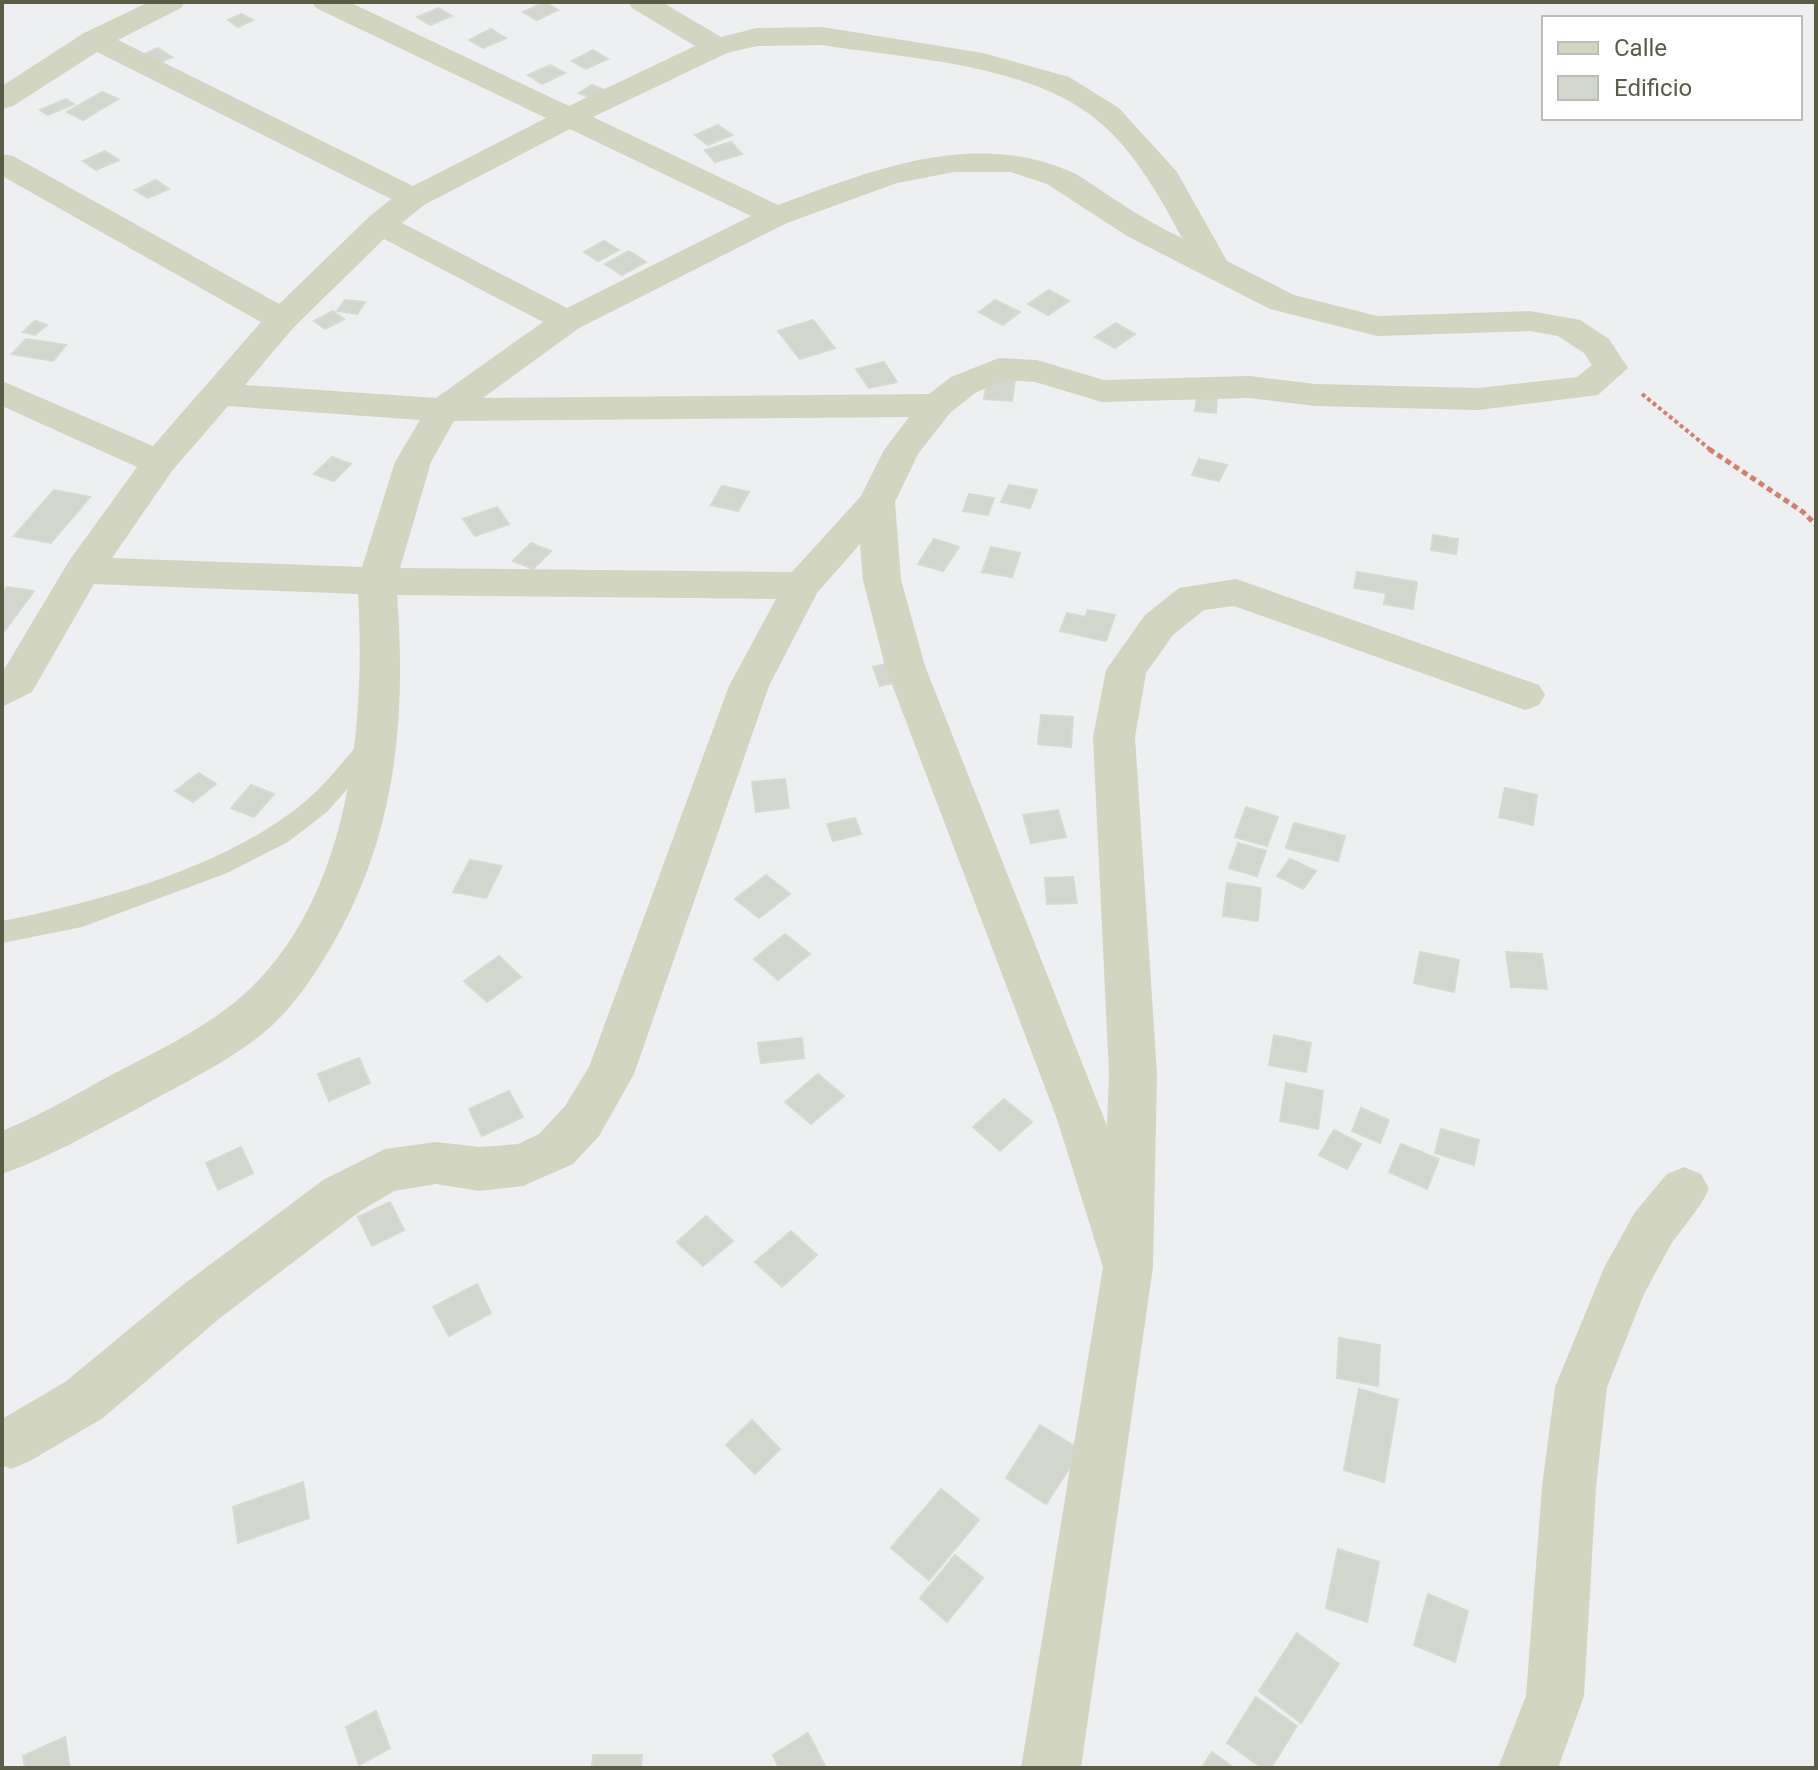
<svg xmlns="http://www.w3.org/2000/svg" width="1818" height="1770" font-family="Roboto,sans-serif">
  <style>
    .building { fill: #d3d6cc; stroke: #d7dad1; stroke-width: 2 }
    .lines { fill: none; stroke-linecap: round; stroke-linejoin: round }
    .path-far1 { stroke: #d3806e; stroke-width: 4; stroke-dasharray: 4 3; stroke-linecap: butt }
    .path { stroke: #d3806e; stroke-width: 5; stroke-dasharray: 6 4; stroke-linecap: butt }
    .lane { fill: #d2d5c0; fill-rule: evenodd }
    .street { fill: #d2d5c0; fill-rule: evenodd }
  </style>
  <rect width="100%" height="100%" fill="#eeeff1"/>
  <!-- building -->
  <g class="building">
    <polygon points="545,2 558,10 537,20 523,12"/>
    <polygon points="439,8 452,16 430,25 417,17"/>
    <polygon points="241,14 253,20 238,27 228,20"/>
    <polygon points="491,29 506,38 483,48 469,40"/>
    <polygon points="158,48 172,57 154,65 140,56"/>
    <polygon points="593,50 608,59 586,69 572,61"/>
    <polygon points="550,65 565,73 542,84 528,75"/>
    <polygon points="592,85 607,91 593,99 579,93"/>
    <polygon points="102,92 118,99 83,120 67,112"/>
    <polygon points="66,99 74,104 48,115 40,110"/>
    <polygon points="718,125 732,135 708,145 695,135"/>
    <polygon points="731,142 742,154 715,162 705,150"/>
    <polygon points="105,151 119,160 96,170 83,161"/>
    <polygon points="156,180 169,189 148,198 135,190"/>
    <polygon points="604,241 619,250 598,261 584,252"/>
    <polygon points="629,251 646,262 622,275 605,264"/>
    <polygon points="1049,290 1069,301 1048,315 1028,304"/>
    <polygon points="345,300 365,302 357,314 337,311"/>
    <polygon points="995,300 1020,312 1003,325 979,312"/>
    <polygon points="333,311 344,319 325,329 314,321"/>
    <polygon points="813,320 835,348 800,359 778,331"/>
    <polygon points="35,321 47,325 35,335 23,332"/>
    <polygon points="1116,323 1135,334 1115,348 1095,337"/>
    <polygon points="26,339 66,345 53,361 12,354"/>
    <polygon points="884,362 897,382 869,388 856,369"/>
    <polygon points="988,378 1015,380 1012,401 984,399"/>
    <polygon points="1197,395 1217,397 1216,413 1195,411"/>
    <polygon points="332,457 351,464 334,481 314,474"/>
    <polygon points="1199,459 1227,465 1219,481 1192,475"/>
    <polygon points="1009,485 1037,490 1030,508 1001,502"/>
    <polygon points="722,486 749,492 738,511 711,505"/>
    <polygon points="54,490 90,497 51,543 14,536"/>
    <polygon points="969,494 994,498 988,515 963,511"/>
    <polygon points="497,507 509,524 475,536 463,519"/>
    <polygon points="1433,535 1458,539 1456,554 1431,550"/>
    <polygon points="934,539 959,547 943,571 918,564"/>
    <polygon points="531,543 551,551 533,569 513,561"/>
    <polygon points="991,547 1020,553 1012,577 982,572"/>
    <polygon points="1357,572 1417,582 1413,609 1384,604 1386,593 1354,588"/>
    <polygon points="7,587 34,591 5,630 2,629 2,593"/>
    <polygon points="1088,610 1115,615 1106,641 1060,631 1067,613 1085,617"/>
    <polygon points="894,662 902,681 880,686 873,667"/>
    <polygon points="1041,715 1073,717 1071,747 1038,744"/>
    <polygon points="199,773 216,784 193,802 175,791"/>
    <polygon points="785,779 789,808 756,812 752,782"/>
    <polygon points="251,785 274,794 254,817 231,808"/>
    <polygon points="1505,788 1537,795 1533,825 1499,817"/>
    <polygon points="1246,807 1278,817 1267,846 1235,837"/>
    <polygon points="1058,810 1066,837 1031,843 1023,815"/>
    <polygon points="855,818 861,834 833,841 827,824"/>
    <polygon points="1294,823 1345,836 1338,861 1286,848"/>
    <polygon points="1238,843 1266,851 1257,876 1229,868"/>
    <polygon points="1290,859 1316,871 1303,889 1277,876"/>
    <polygon points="470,860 502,866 486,898 453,892"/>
    <polygon points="766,875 790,894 759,918 735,899"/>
    <polygon points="1073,877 1077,903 1047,904 1045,878"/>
    <polygon points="1227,883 1261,888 1258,921 1223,916"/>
    <polygon points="785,934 810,954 778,980 754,959"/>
    <polygon points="1420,952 1459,960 1454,992 1414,983"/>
    <polygon points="1506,952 1542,954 1547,989 1511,987"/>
    <polygon points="499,956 521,977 487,1002 464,981"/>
    <polygon points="1274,1035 1311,1043 1306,1072 1269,1065"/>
    <polygon points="802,1038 804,1058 761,1063 758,1043"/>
    <polygon points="359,1058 370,1083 329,1101 318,1074"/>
    <polygon points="818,1074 844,1096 811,1124 785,1102"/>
    <polygon points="1286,1083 1323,1091 1318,1129 1280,1121"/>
    <polygon points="509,1091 523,1117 482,1136 469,1109"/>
    <polygon points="1004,1099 1032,1122 1000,1151 973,1127"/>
    <polygon points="1361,1108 1389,1120 1380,1143 1352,1131"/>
    <polygon points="1441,1129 1479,1140 1474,1165 1435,1153"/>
    <polygon points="1334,1130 1361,1144 1347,1169 1319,1155"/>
    <polygon points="1401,1144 1439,1159 1427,1189 1389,1172"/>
    <polygon points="241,1147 253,1173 218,1190 206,1163"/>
    <polygon points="390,1202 404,1230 372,1246 358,1217"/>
    <polygon points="706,1216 733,1241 703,1266 677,1242"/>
    <polygon points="791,1231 817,1255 782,1287 755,1262"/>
    <polygon points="477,1284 491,1313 449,1336 433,1307"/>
    <polygon points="1339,1338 1380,1345 1378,1386 1337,1378"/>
    <polygon points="1359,1389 1398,1400 1384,1482 1344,1470"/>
    <polygon points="752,1420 780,1449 755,1474 726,1445"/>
    <polygon points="1040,1425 1081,1450 1046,1504 1006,1478"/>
    <polygon points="303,1482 309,1518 238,1543 233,1507"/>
    <polygon points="941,1489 979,1520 929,1580 891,1548"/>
    <polygon points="1338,1549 1379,1562 1367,1622 1326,1608"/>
    <polygon points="955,1555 983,1578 947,1622 920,1598"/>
    <polygon points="1428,1594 1468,1611 1455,1662 1414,1645"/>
    <polygon points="1297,1633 1339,1664 1301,1723 1259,1691"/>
    <polygon points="1256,1697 1297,1726 1271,1768 1262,1768 1227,1743"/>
    <polygon points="376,1711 390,1748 359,1765 346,1727"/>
    <polygon points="808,1733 826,1768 779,1768 773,1755"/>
    <polygon points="65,1737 70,1768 25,1768 23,1756"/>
    <polygon points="1212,1752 1234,1768 1202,1768"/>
    <polygon points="593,1755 642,1755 641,1768 592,1768"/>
  </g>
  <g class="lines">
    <!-- path-far1 -->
    <polyline class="path-far1" points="1642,394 1712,451"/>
    <!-- path -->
    <polyline class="path" points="1709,449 1803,512 1816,525"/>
    <!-- lane -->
    <path class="lane" d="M374 733 383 736 386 742 383 748 327 812 288 842 227 873 82 927 2 943V921C100 902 231 866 308 799 329 781 347 756 365 736Z"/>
    <!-- street -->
    <g class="street">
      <path d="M149 2H185L181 8 118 40 413 186 546 118 316 8 312 2H349L569 106 695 46 632 8 628 2H662L721 37 757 28 822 27 983 53 1069 77 1119 108 1177 172 1227 261 1294 295 1377 316 1530 311 1580 320 1609 339 1628 368 1598 395 1478 410 1315 406 1249 398 1102 402 1035 382 1004 380 975 393 950 413 918 454 895 502 901 580 925 666 1107 1126 1109 1074 1093 737 1106 670 1145 615 1179 588 1236 579 1539 685 1545 695 1539 705 1525 710 1234 606 1204 610 1173 635 1146 673 1135 737 1157 1074 1153 1267 1081 1768H1021L1103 1267 1057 1119 885 666 863 580 860 544 817 593 769 686 634 1074 599 1136 573 1164 523 1186 480 1191 436 1184 394 1191 359 1212 220 1318 103 1418 30 1461 11 1469 2 1465V1419L65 1382 184 1284 323 1180 385 1149 436 1142 480 1147 518 1144 539 1134 565 1106 589 1067 729 686 776 599 397 595C407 722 395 841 328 952 312 979 292 1008 268 1029 232 1060 185 1082 144 1105 97 1130 52 1156 2 1174V1131C41 1115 78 1093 115 1073 156 1052 199 1031 235 1002 349 909 366 730 358 594L94 584 32 692 2 707V673L69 561 137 467 2 406V381L153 446 261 322 2 176V154L13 156 279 304 369 217 391 199 97 52 13 106 2 109V86L84 33ZM822 45C908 59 1027 63 1097 120 1134 150 1160 197 1182 238 1156 226 1132 211 1108 195 1095 187 1081 175 1067 170 969 130 870 171 778 205L593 117 727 53 757 46ZM570 129 751 216 567 308 402 223 424 205ZM954 172H1011L1047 184 1127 236 1270 309 1377 336 1530 331 1558 336 1584 353 1592 365 1577 377 1478 388 1315 384 1249 376 1104 380 1037 360 999 358 951 377 929 394 483 398 579 328 787 223 897 183ZM384 239 543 322 436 398 245 385 294 327ZM228 406 420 420 395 462 362 567 112 558 172 471ZM909 417 884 450 861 496 792 572 400 568 431 462 454 421Z"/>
      <polygon points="1684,1167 1701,1174 1709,1189 1701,1204 1671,1244 1644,1294 1607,1387 1596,1487 1584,1696 1558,1768 1498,1768 1526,1696 1542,1487 1555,1387 1604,1268 1635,1212 1667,1174"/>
    </g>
  </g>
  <!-- border -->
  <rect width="1818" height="1770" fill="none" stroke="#595d45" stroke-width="8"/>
  <!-- legend -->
  <rect x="1542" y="16" width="260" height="104" fill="#ffffff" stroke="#bdbeb5" stroke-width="2"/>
  <rect x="1558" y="42" width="40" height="12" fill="#d2d5c0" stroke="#bdbeb5" stroke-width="2"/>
  <text x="1614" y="56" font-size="24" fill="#595d45">Calle</text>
  <rect x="1558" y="76" width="40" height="24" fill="#d3d6cc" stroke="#bdbeb5" stroke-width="2"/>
  <text x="1614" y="96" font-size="24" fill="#595d45">Edificio</text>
</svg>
